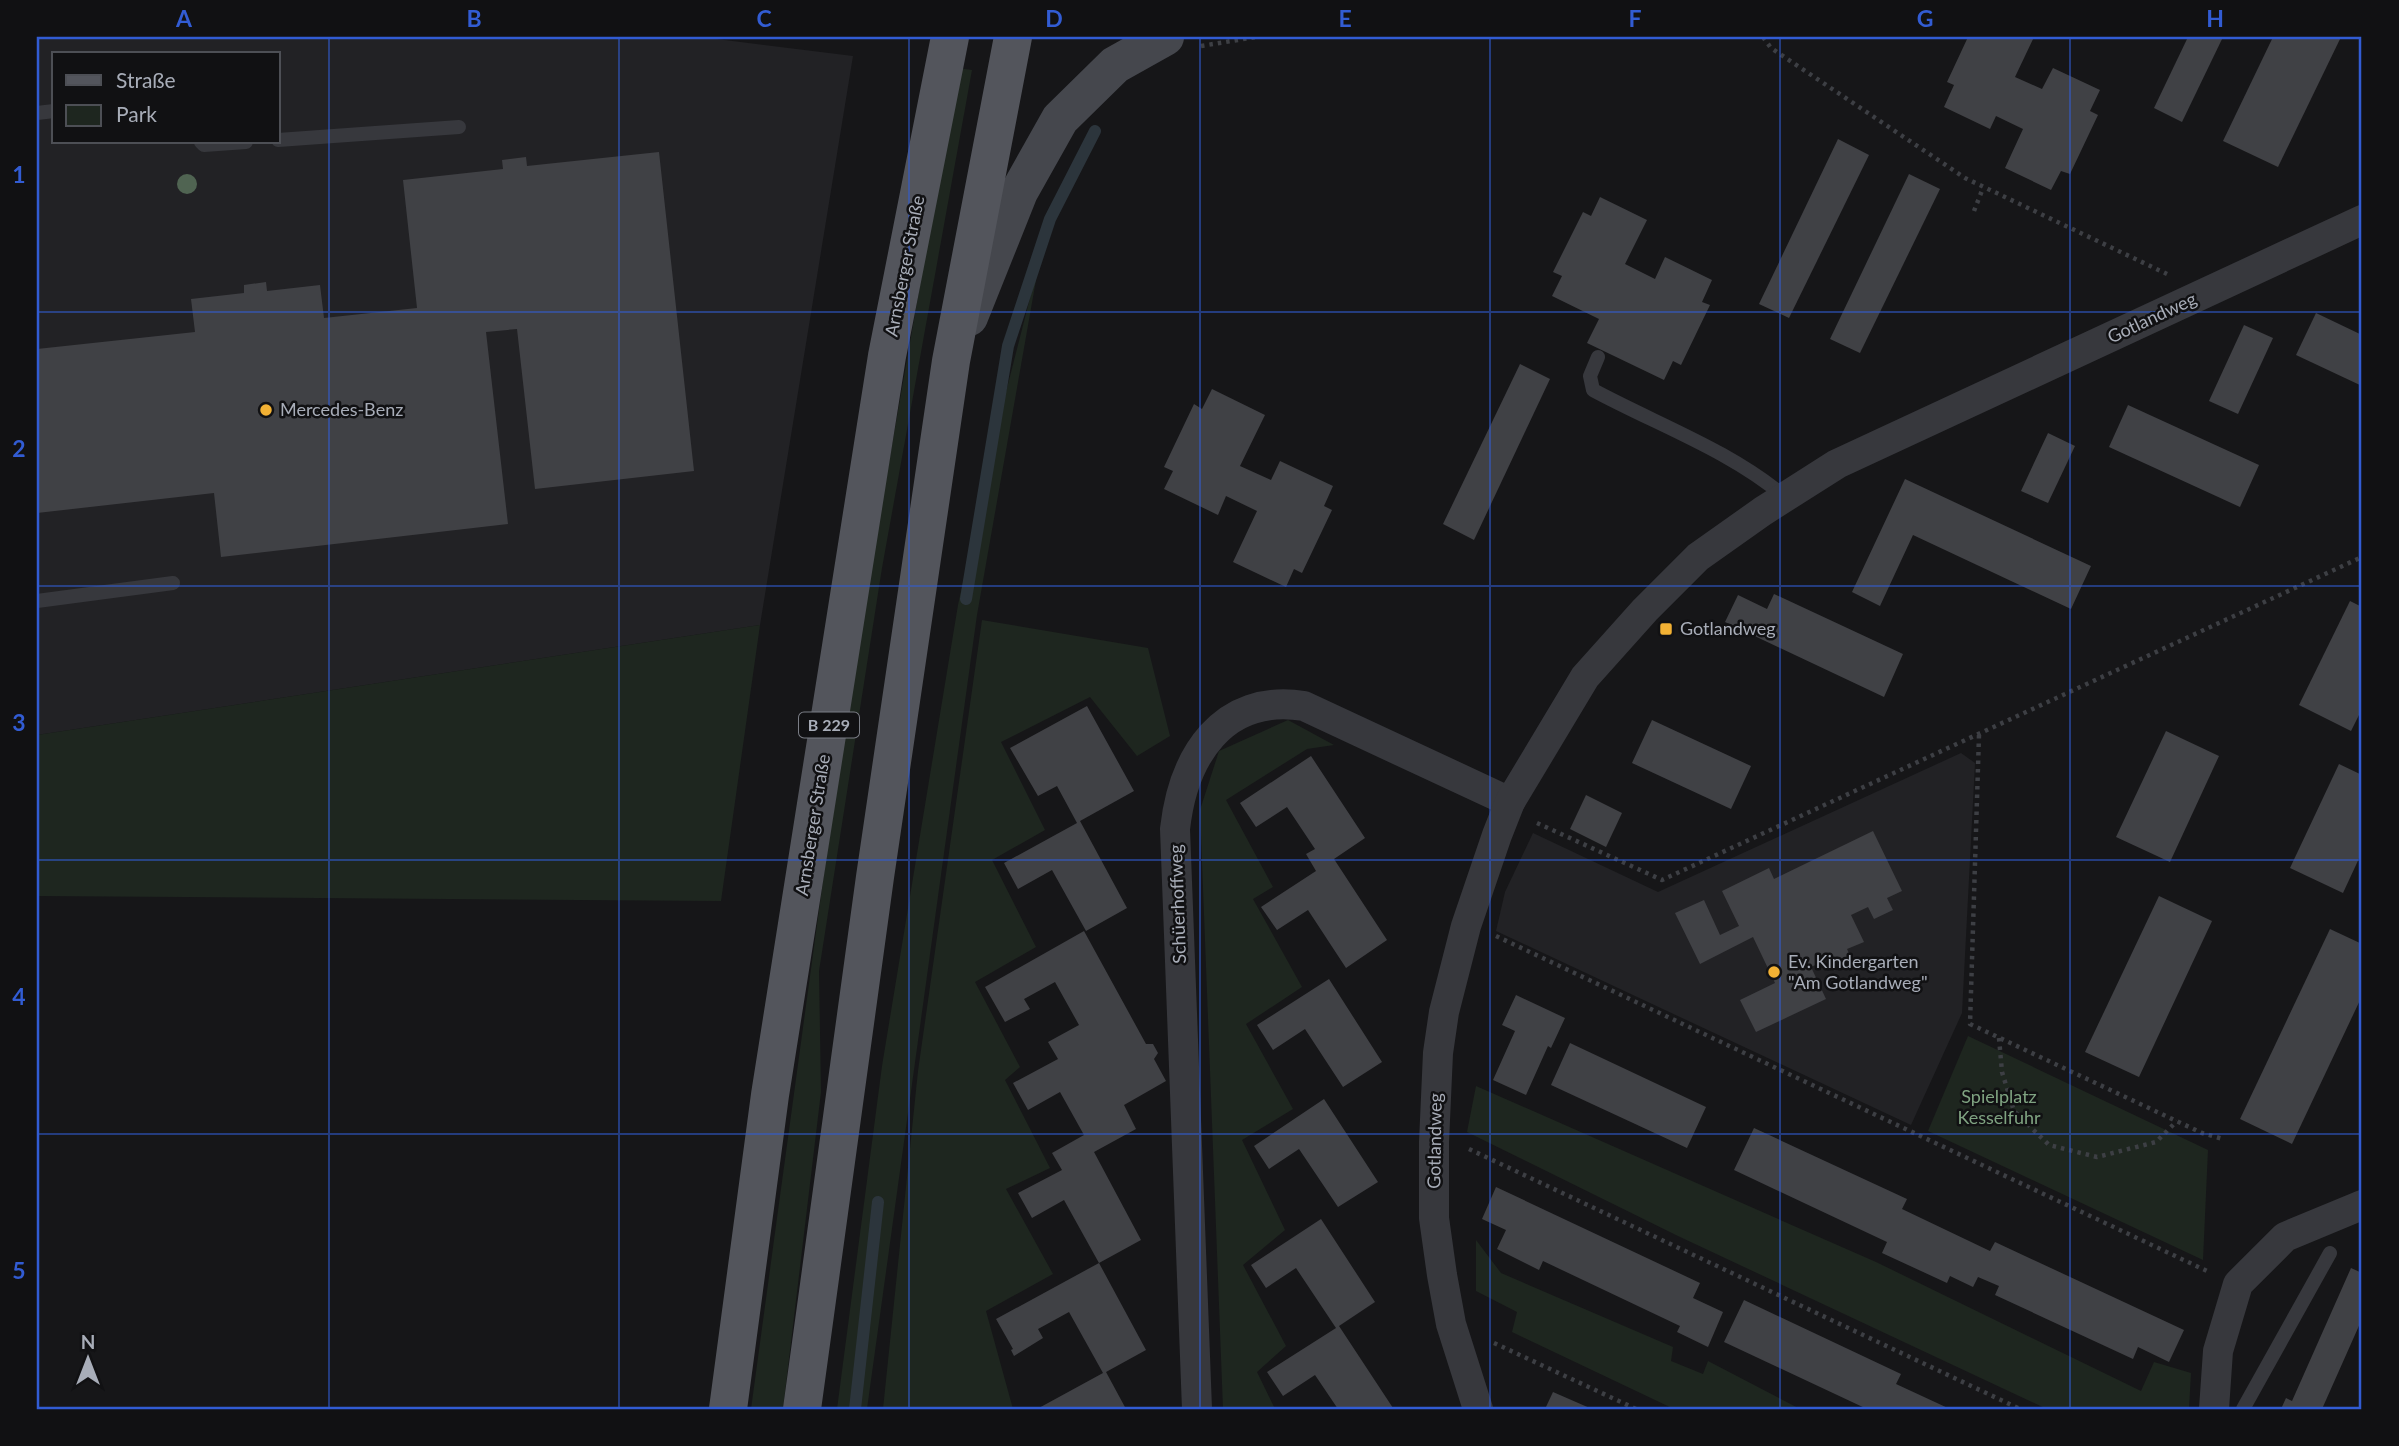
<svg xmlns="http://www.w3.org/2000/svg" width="2399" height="1446" font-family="Lato,sans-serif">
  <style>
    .built { fill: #222225; fill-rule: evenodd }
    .green { fill: #1e261f }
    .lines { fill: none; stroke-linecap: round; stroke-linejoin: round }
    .stream { stroke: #2c353c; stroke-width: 12 }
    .building { fill: #404145 }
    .path { stroke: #3d3f44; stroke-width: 4.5; stroke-dasharray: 3.5 5; stroke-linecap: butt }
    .lane { stroke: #37383d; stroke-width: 14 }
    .street { stroke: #37383d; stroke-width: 30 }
    .secondary { stroke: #45474d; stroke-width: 38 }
    .primary { stroke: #53555c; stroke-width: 38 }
    .tree { fill: #506452 }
    .grid { fill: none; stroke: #325cd3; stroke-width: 2; stroke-opacity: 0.55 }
    .poi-dot { fill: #f2b134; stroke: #111113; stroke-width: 2.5 }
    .labels { text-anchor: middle; stroke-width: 5; stroke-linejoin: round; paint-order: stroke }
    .shield { fill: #111113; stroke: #7b7e86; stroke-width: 2 }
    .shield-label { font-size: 16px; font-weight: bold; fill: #a8adb8 }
    .street-label { font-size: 18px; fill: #a8adb8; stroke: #111113 }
    .poi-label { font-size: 18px; fill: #a8adb8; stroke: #111113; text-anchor: start }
    .park-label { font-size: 18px; fill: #7fa381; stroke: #111113 }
    .neatline { fill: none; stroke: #325cd3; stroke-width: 2.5 }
    .grid-label { font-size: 23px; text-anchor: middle; font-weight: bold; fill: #325cd3 }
  </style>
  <rect width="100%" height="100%" fill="#161618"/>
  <!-- built -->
  <g class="built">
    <path d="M37 37H701L853 56 760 625 37 735ZM54 54H278V142H54Z"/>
    <polygon points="1961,753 1975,763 1962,1013 1911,1125 1496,931 1505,892 1533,833 1658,892"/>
  </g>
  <!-- green -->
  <g class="green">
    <polygon points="958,68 972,70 882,568 819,971 821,1092 783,1409 751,1409 825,866 878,525"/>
    <polygon points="1039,263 977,615 867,1409 837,1409 882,1066 958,605 996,431"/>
    <polygon points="982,620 1148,648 1170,736 1137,756 1090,697 1001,742 1045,830 992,860 1036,947 975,982 1020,1067 1005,1080 1050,1168 1006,1189 1053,1274 986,1311 1013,1409 883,1409 918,1071"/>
    <polygon points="760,625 721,901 37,896 37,735"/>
    <polygon points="1288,720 1334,745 1307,749 1226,800 1273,887 1253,899 1302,987 1246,1024 1293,1109 1242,1140 1285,1230 1243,1265 1286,1346 1257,1372 1275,1409 1223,1409 1200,810 1219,751"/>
    <polygon points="1968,1036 2208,1150 2203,1260 1928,1131"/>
    <polygon points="1476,1086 1876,1262 2141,1391 2154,1362 2191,1373 2189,1409 2047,1409 1678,1236 1467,1132"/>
    <polygon points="1476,1240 1501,1273 1673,1347 1671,1361 1703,1374 1708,1361 1800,1409 1674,1409 1512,1332 1517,1312 1476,1291"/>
  </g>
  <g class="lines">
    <!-- stream -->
    <g class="stream">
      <polyline points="966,599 1008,346 1050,219 1095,131"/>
      <polyline points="855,1409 878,1202"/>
    </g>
  </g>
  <!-- building -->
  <g class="building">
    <polygon points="1968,37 2034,37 2015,77 2042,89 2053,68 2100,90 2090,111 2098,115 2070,174 2061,171 2051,190 2005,168 2023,129 1996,116 1990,129 1944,107 1954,85 1947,82"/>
    <polygon points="2188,37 2223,37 2182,122 2154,108"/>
    <polygon points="2273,37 2341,37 2278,167 2223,141"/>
    <polygon points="1838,139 1869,155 1789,318 1759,304"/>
    <polygon points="659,152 694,471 535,489 517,329 486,332 508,524 221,557 214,493 37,513 37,349 195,332 191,299 244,293 244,285 266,282 267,291 320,285 324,318 417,308 403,180 503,169 502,160 526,157 527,166"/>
    <polygon points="1909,174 1940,189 1860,353 1830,339"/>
    <polygon points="1600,197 1647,220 1625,264 1655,279 1665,257 1712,280 1702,302 1710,305 1681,365 1673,361 1664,380 1587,343 1599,319 1552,296 1562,276 1553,272 1583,212 1591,216"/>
    <polygon points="2316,313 2362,335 2362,386 2296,355"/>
    <polygon points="2244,325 2273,338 2238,414 2209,401"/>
    <polygon points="1520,364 1550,379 1474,540 1443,524"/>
    <polygon points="1212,389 1265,415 1240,466 1271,480 1280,461 1333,486 1324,506 1332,510 1302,573 1294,569 1286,587 1233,562 1257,511 1226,496 1218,515 1164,489 1173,471 1164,467 1194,404 1202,409"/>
    <polygon points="2128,405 2259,465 2240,507 2109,447"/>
    <polygon points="2048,433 2075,446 2048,503 2021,491"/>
    <polygon points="1905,479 2091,566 2071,609 1913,535 1880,606 1852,592"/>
    <polygon points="1774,594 1903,654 1884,697 1725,622 1738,595 1767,609"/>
    <polygon points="2350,601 2362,607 2362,709 2351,731 2299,705"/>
    <polygon points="1087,706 1134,791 1080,821 1127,908 1086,931 1052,870 1018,889 1004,863 1077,823 1057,786 1038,796 1010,748"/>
    <polygon points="1652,720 1751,766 1731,809 1632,763"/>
    <polygon points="2166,731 2219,756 2170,862 2116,837"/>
    <polygon points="1311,756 1365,838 1334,859 1387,940 1346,968 1308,910 1277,930 1261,907 1316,871 1306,854 1315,849 1287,807 1256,827 1240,803"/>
    <polygon points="2339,764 2362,775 2362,852 2343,893 2290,868"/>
    <polygon points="1586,795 1622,813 1606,847 1570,829"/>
    <polygon points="1873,831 1902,891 1887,898 1893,910 1874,919 1868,907 1851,915 1864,942 1847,949 1853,962 1834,971 1828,959 1811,967 1826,999 1756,1032 1740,1000 1775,983 1753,937 1700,964 1675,913 1704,900 1720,935 1739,926 1722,891 1769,868 1774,879"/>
    <polygon points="2159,896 2212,921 2139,1077 2085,1052"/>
    <polygon points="2330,929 2362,944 2362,996 2292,1144 2240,1119"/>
    <polygon points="1084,931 1146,1044 1153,1044 1158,1053 1154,1059 1166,1081 1124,1105 1136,1129 1094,1152 1141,1240 1099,1263 1064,1200 1032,1218 1018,1193 1062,1170 1052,1153 1084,1135 1060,1092 1028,1110 1013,1083 1058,1059 1048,1042 1079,1025 1055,982 1024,999 1030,1009 1005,1022 985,987"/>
    <polygon points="1329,979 1382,1062 1343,1087 1305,1029 1273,1050 1257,1025"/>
    <polygon points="1516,995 1565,1018 1551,1048 1548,1046 1526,1095 1493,1080 1515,1031 1502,1025"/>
    <polygon points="1570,1043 1706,1107 1687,1148 1551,1085"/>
    <polygon points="1324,1099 1378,1182 1338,1207 1299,1149 1269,1169 1254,1146"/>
    <polygon points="1754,1128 1907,1199 1902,1209 1990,1251 1995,1242 2184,1330 2169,1362 2138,1347 2133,1359 1995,1295 1999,1286 1978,1277 1973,1287 1950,1276 1947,1283 1882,1253 1887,1242 1734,1170"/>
    <polygon points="1496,1187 1700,1283 1693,1298 1723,1312 1708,1347 1677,1332 1680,1326 1543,1261 1539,1270 1497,1249 1506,1230 1482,1219"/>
    <polygon points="1321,1219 1375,1302 1339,1326 1393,1408 1390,1409 1338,1409 1315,1375 1283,1396 1267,1372 1336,1328 1296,1268 1266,1288 1251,1265"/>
    <polygon points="1099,1263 1146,1350 1106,1372 1126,1409 1037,1409 1103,1373 1069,1312 1038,1329 1043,1338 1014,1356 1011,1350 1013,1349 996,1319"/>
    <polygon points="2351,1268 2362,1273 2362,1319 2322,1409 2281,1409 2286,1398 2292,1401"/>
    <polygon points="1744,1300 1901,1374 1896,1384 1950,1409 1867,1409 1724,1342"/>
    <polygon points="1553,1392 1592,1409 1545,1409"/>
  </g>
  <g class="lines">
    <!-- path -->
    <g class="path">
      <polyline points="1763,37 1771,48 1965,178 2167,274"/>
      <polyline points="1201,46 1256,37"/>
      <polyline points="1974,211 1983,188"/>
      <polyline points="1979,735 1970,1024 2202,1133 2223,1139"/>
      <polyline points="1537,823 1662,880 2362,557"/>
      <polyline points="1496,936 2207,1271"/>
      <polyline points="1999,1038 2002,1072 2014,1111 2049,1145 2097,1157 2156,1142 2177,1121"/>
      <polyline points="1469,1149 2020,1409"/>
      <polyline points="1494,1343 1636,1409"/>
    </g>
    <!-- lane -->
    <g class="lane">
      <polyline points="37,113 54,111"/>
      <polyline points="278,140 459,127"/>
      <polyline points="201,142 204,145 246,142"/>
      <path d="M1598 357 1590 376 1593 390C1658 425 1729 450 1785 497"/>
      <polyline points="37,601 173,583"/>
      <polyline points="2243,1409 2330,1253"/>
    </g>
    <!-- street -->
    <g class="street">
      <path d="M1197 1409 1175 829C1183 757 1222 693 1304 706L1510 802"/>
      <polyline points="1478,1409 1451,1324 1442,1275 1434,1218 1434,1142 1438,1053 1444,1012 1466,926 1497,835 1510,802 1585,677 1645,610 1698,557 1763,511 1837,464 2362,220"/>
      <polyline points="2214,1409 2218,1351 2238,1284 2285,1237 2362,1205"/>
    </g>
    <!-- secondary -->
    <polyline class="secondary" points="969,317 1019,192 1060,119 1115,65 1165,37"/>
    <!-- primary -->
    <g class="primary">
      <polyline points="728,1409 770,1095 887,356 950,37"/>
      <polyline points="802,1409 875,877 951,361 1013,37"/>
    </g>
  </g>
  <!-- trees -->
  <circle class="tree" cx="187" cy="184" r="10"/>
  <!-- grid -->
  <path class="grid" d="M329 37V1409M619 37V1409M909 37V1409M1200 37V1409M1490 37V1409M1780 37V1409M2070 37V1409M37 312H2362M37 586H2362M37 860H2362M37 1134H2362"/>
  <!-- markers -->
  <g class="poi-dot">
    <circle cx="266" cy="410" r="7"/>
    <rect x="1659" y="622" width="14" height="14" rx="3.5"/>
    <circle cx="1774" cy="972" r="7"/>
  </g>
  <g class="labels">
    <!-- shield labels -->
    <rect class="shield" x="799" y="712.5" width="60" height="25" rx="5"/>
    <g class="shield-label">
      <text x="829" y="731">B 229</text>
    </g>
    <!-- street labels -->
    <g class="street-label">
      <text transform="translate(905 266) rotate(-79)" y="6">Arnsberger Straße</text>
      <text transform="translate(2152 318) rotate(-25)" y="6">Gotlandweg</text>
      <text transform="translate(813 825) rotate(-81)" y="6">Arnsberger Straße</text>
      <text transform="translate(1178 904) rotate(-92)" y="6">Schüerhoffweg</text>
      <text transform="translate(1435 1141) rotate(-89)" y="6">Gotlandweg</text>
    </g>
    <!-- poi labels -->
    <g class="poi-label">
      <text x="280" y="416">Mercedes-Benz</text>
      <text x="1680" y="635">Gotlandweg</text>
      <text x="1788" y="968">Ev. Kindergarten<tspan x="1788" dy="21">"Am Gotlandweg"</tspan></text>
    </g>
    <!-- park labels -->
    <g class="park-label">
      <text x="1999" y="1103">Spielplatz<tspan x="1999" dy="21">Kesselfuhr</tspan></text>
    </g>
  </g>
  <!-- border -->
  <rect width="2399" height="1446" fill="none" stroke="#111113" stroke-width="77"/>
  <!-- legend -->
  <rect x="52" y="52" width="228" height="91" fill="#111113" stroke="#4d4f55" stroke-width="2"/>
  <rect x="66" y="75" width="35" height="10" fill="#53555c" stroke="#4d4f55" stroke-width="2"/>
  <text x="116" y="88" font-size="21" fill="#a8adb8">Straße</text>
  <rect x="66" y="105" width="35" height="21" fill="#1e261f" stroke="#4d4f55" stroke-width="2"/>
  <text x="116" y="122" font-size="21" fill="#a8adb8">Park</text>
  <!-- north arrow -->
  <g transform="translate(88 1359)" stroke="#111113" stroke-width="5" paint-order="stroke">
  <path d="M0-5L12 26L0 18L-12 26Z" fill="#a8adb8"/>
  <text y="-10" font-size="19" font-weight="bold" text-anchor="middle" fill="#a8adb8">N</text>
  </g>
  <rect x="38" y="38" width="2322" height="1370" class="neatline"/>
  <g class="grid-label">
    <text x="184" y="27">A</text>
    <text x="474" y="27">B</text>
    <text x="764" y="27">C</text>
    <text x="1054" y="27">D</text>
    <text x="1345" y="27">E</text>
    <text x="1635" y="27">F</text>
    <text x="1925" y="27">G</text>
    <text x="2215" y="27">H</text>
    <text x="19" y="183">1</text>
    <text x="19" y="457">2</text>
    <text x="19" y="731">3</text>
    <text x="19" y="1005">4</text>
    <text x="19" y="1279">5</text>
  </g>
</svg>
